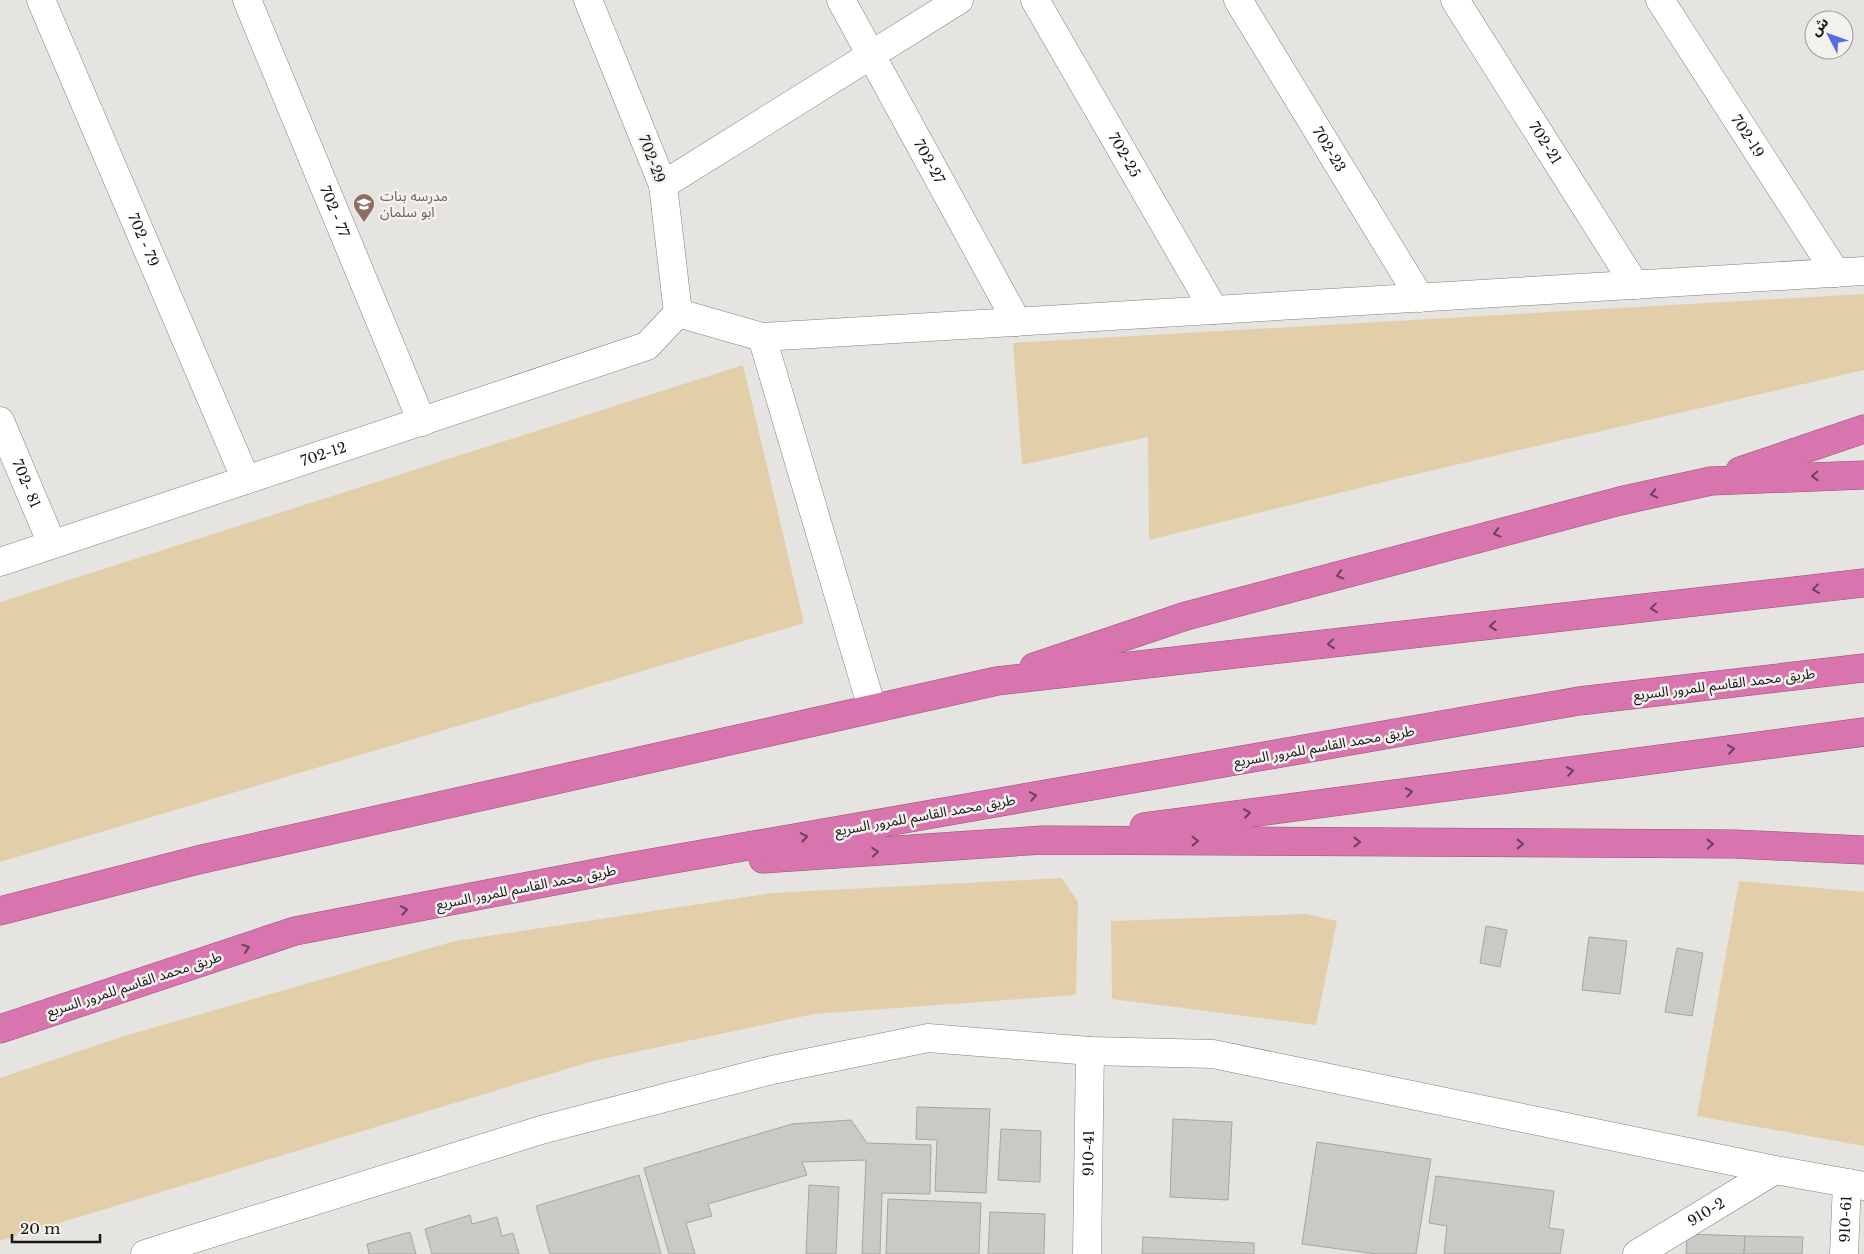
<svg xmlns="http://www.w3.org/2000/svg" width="1864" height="1254" font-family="'Libre Baskerville','Noto Sans Arabic',serif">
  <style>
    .green { fill: #e2cfaa }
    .building { fill: #cbc9c5; stroke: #a7a5a2 }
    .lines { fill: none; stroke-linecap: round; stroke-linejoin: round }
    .minor-casing { stroke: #83817d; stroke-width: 29 }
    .highway-casing { stroke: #955379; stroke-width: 29 }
    .minor { stroke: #fff; stroke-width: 28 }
    .highway { stroke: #d874ae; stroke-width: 28 }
    .oneway { stroke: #6e415a }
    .labels { text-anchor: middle; stroke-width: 5; stroke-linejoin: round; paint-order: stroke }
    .street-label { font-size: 14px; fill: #181716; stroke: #f3f1ed }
    .education-label { font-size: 14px; fill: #785e54; stroke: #f3f1ed; text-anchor: start }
  </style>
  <rect width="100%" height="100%" fill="#e6e4e0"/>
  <!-- green -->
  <g class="green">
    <polygon points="1864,294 1864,370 1404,477 1149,540 1148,437 1022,465 1013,343"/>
    <polygon points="743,365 804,623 0,862 0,602"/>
    <polygon points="1062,878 1078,902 1076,995 814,1014 593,1061 0,1241 0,1078 121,1037 455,941 772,893"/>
    <polygon points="1739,881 1864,892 1864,1146 1697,1116"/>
    <polygon points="1306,914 1337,921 1316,1025 1112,999 1111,921"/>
  </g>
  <!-- building -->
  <g class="building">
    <polygon points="1486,926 1507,930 1500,967 1480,963"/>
    <polygon points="1589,937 1627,941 1620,994 1582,990"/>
    <polygon points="1677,948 1703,953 1692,1016 1665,1012"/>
    <polygon points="917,1107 990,1109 986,1193 935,1191 937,1140 916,1139"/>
    <polygon points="1173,1119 1232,1122 1228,1200 1170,1197"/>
    <polygon points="851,1120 867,1143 931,1145 930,1194 882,1193 880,1254 862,1254 866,1160 802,1162 807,1175 708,1204 712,1216 686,1223 695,1254 669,1254 644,1168 792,1124"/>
    <polygon points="1001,1129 1041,1131 1040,1182 998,1180"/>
    <polygon points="1317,1142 1431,1159 1416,1254 1377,1254 1302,1244"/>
    <polygon points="639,1175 661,1254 550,1254 536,1206"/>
    <polygon points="1436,1176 1554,1191 1549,1228 1564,1230 1560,1254 1444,1254 1447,1226 1429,1223"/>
    <polygon points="809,1185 839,1187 836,1254 806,1254"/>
    <polygon points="888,1199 981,1203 979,1254 886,1254"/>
    <polygon points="990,1212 1045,1214 1044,1254 988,1254"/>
    <polygon points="470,1215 472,1224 497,1217 502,1236 513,1233 519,1254 432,1254 425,1229"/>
    <polygon points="410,1232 416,1254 369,1254 367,1244"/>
    <polygon points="1687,1234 1745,1236 1744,1254 1686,1254"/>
    <polygon points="1745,1236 1803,1237 1802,1254 1744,1254"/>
    <polygon points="1143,1237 1254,1243 1254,1254 1142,1254"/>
  </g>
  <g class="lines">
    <!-- minor casing -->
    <g class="minor-casing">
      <g id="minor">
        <path id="s1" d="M41 0 246 480"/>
        <path id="s2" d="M247 0 422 422"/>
        <path id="s3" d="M841 0 1017 322"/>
        <path id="s4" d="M1035 0 1214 310"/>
        <path id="s5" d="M1238 0 1420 298"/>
        <path id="s6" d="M1455 0 1635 285"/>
        <path id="s7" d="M1660 0 1836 273"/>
        <polyline points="663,185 959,0"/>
        <polyline points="678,313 762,337 1864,271"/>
        <polyline points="762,337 872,708"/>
        <path id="s8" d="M0 421 52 544"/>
        <path id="s9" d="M0 562 647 346 678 313 663 185 588 0"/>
        <polyline points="145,1254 541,1130 772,1070 928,1038 1090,1051 1213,1054 1775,1170 1864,1186"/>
        <path id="s10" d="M1087 1254 1090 1051"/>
        <path id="s11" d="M1637 1254 1775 1170"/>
        <path id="s12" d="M1844 1254 1847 1183"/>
      </g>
    </g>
    <!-- highway casing -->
    <g class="highway-casing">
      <g id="highway">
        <polyline points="1740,471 1864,429"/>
        <polyline points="1034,667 1186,616 1620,501 1711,481 1864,475"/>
        <polyline points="1144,827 1864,732"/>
        <polyline points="763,859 1043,840 1734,844 1864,850"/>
        <polyline points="0,911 198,860 997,681 1864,583"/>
        <polyline points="0,1029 295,931 617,869 1579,701 1864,668"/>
      </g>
    </g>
    <!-- minor -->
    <use href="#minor" class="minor"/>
    <!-- highway -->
    <use href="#highway" class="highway"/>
  </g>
  <!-- one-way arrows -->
  <defs><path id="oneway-chevron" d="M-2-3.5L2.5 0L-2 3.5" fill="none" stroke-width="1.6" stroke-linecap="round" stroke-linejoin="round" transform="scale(1.25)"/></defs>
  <g class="oneway">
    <use href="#oneway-chevron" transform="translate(1815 476) rotate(177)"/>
    <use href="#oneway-chevron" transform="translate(1654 494) rotate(167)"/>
    <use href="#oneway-chevron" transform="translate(1497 533) rotate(165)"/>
    <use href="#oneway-chevron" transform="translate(1340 575) rotate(165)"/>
    <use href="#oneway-chevron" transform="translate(1816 589) rotate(173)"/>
    <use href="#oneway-chevron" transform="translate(1654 608) rotate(173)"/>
    <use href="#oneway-chevron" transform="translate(1493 626) rotate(174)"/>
    <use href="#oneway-chevron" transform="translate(1331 644) rotate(174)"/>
    <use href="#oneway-chevron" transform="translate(1731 749) rotate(-8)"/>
    <use href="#oneway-chevron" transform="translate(1570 771) rotate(-8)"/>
    <use href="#oneway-chevron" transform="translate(1409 792) rotate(-8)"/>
    <use href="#oneway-chevron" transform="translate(1033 796) rotate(-10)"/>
    <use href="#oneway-chevron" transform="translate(1247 813) rotate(-8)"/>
    <use href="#oneway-chevron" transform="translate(804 837) rotate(-10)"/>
    <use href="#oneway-chevron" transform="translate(1195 841)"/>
    <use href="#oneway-chevron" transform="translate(1357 842)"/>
    <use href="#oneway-chevron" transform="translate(1520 844)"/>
    <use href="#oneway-chevron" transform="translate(1710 844) rotate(-1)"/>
    <use href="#oneway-chevron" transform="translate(875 852) rotate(-4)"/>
    <use href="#oneway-chevron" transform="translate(404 910) rotate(-11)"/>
    <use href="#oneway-chevron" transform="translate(246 948) rotate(-18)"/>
  </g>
  <!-- icons -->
  <defs>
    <g id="school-pin" transform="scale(1.125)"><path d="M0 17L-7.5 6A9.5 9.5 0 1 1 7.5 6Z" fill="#8d6e63" stroke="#f3f1ed"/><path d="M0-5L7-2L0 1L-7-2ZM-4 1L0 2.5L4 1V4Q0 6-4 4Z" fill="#fff"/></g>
  </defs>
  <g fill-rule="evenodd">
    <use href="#school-pin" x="364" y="204"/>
  </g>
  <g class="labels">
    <!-- street labels -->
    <g class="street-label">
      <text dy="5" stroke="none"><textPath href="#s7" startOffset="162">702-19</textPath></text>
      <text dy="5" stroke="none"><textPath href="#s6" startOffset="169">702-21</textPath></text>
      <text dy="5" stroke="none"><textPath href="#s5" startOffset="175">702-23</textPath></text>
      <text dy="5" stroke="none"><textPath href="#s4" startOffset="179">702-25</textPath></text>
      <text transform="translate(652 159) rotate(69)" y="5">702-29</text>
      <text dy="5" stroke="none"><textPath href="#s3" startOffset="184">702-27</textPath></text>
      <text dy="5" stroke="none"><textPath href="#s2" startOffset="229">702 - 77</textPath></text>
      <text dy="5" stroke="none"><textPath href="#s1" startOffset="261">702 - 79</textPath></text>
      <text dy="5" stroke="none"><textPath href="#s9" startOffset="341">702-12</textPath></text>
      <text dy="5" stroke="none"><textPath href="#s8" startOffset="68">702- 81</textPath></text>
      <text transform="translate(1724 684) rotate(-7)" y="5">طريق محمد القاسم للمرور السريع</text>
      <text transform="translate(1324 746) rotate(-10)" y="5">طريق محمد القاسم للمرور السريع</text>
      <text transform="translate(925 815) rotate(-10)" y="5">طريق محمد القاسم للمرور السريع</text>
      <text transform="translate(526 887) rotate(-11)" y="5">طريق محمد القاسم للمرور السريع</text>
      <text transform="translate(134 984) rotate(-18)" y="5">طريق محمد القاسم للمرور السريع</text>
      <text dy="5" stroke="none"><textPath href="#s10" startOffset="101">910-41</textPath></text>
      <text dy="5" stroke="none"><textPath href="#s11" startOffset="81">910-2</textPath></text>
      <text dy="5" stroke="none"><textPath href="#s12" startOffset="35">910-61</textPath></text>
    </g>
    <!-- education labels -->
    <g class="education-label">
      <text x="380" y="201">مدرسه بنات<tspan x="380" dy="16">ابو سلمان</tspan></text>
    </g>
  </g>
  <!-- north arrow -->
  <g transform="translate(1829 35) rotate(311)"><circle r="24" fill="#f3f1ed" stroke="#9b9a97"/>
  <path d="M0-4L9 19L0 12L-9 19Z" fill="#576ce2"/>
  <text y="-8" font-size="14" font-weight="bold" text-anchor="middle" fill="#181716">ش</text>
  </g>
  <!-- scale -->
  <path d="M12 1234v8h88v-8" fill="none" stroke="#181716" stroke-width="2.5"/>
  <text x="20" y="1234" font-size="15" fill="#181716" stroke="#f3f1ed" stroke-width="4" paint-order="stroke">20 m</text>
</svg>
